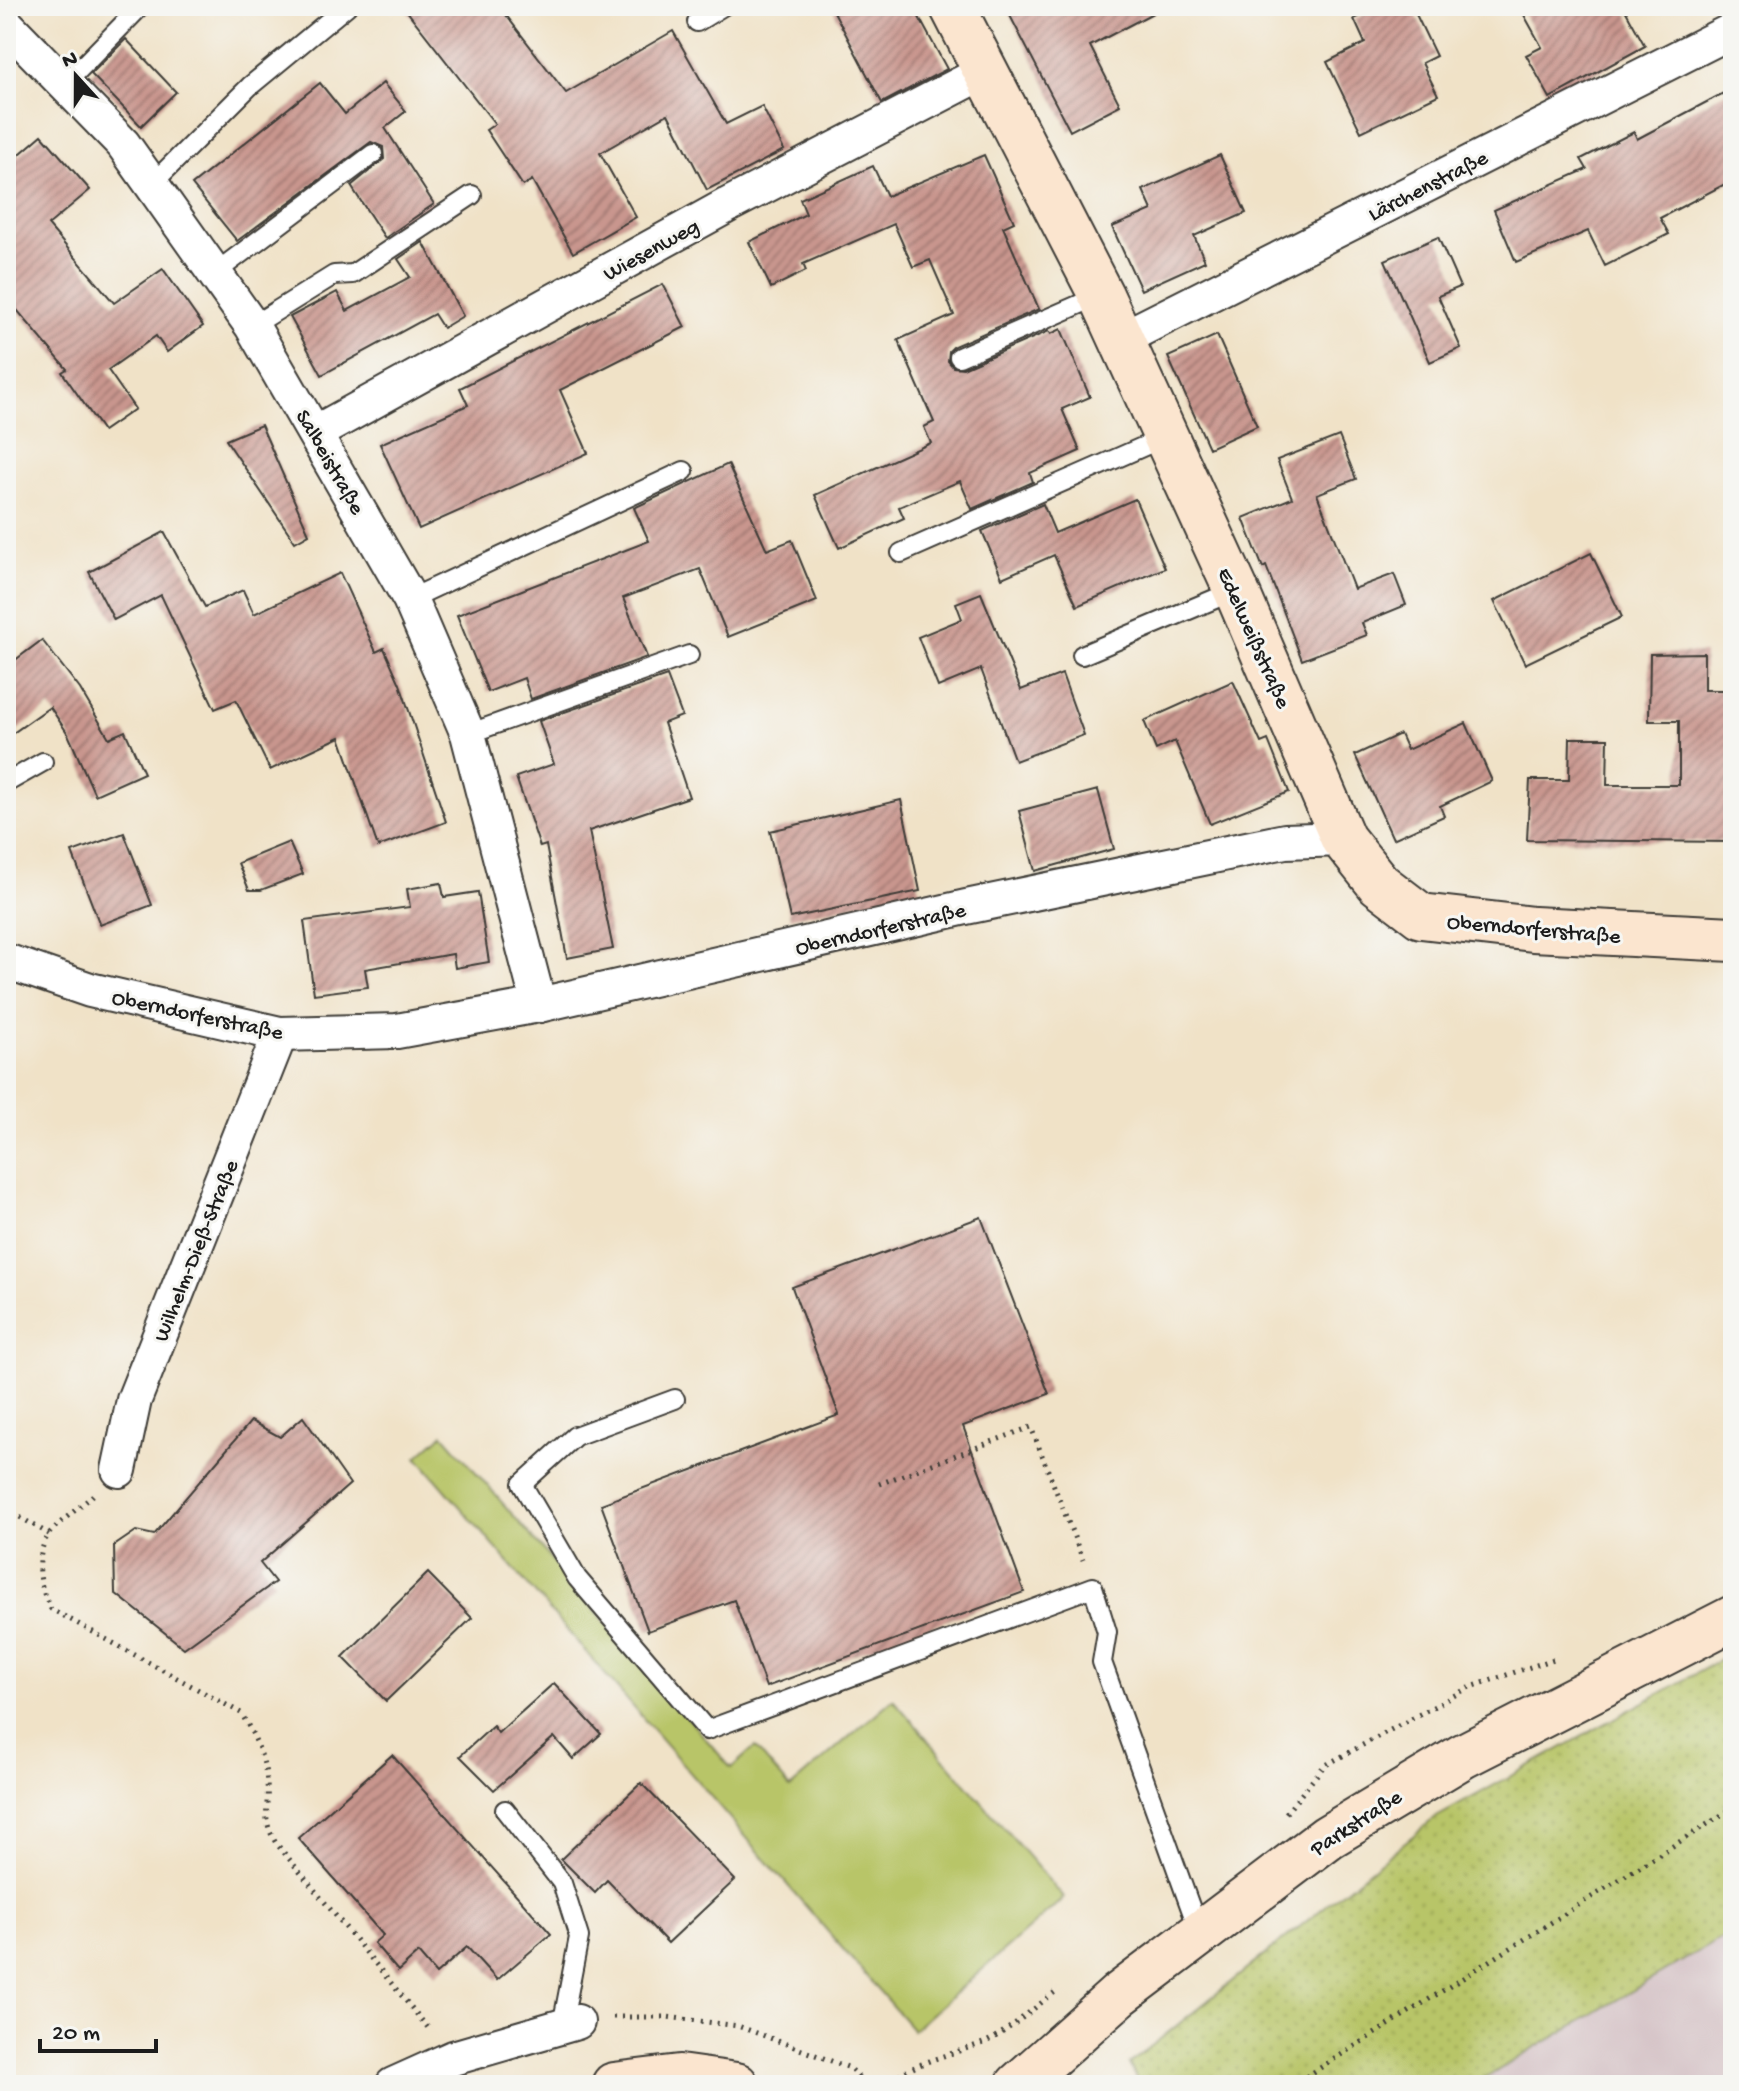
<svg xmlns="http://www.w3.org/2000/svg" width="1739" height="2091" font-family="'Gochi Hand',sans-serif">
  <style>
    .railway { fill: #d2bec2 }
    .grass { fill: url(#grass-dots); stroke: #6a7042; stroke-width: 2 }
    .pitch { fill: #b8c567; stroke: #6a7042; stroke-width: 2 }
    .building { fill: url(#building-hatch) }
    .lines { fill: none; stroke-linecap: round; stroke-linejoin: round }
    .lane-casing { stroke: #3c3a36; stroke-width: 22 }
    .street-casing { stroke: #3c3a36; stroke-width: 38 }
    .secondary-casing { stroke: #3c3a36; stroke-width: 48 }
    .path { stroke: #3c3a36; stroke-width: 5; stroke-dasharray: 2 6; stroke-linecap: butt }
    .lane { stroke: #fff; stroke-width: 18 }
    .street { stroke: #fff; stroke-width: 34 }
    .secondary { stroke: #fbe5cf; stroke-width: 44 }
    .labels { text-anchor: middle; stroke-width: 6; stroke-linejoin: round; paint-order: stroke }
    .street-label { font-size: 22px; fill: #1c1c1c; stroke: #f6f6f2 }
  </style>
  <defs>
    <pattern id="grass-dots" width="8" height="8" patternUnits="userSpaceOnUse" patternTransform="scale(2)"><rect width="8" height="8" fill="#b8c567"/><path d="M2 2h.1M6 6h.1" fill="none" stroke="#9ea959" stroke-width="1.8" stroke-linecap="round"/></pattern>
    <pattern id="building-hatch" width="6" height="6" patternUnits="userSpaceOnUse" patternTransform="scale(2)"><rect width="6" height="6" fill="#c9968e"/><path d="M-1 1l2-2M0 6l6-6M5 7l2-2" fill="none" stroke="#a27a73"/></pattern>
  </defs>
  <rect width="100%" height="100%" fill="#f6f6f2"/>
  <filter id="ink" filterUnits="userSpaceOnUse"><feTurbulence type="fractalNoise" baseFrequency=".0125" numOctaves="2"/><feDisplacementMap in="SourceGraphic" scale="16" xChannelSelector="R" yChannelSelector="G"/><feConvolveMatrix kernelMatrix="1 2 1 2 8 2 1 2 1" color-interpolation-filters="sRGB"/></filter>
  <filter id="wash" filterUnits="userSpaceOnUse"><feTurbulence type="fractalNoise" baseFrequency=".006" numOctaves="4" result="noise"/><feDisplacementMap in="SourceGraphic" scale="32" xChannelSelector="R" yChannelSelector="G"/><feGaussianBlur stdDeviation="1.8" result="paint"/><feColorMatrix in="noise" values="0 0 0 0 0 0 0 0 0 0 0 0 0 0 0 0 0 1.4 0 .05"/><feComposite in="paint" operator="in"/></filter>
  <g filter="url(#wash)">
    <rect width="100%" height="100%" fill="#f0e2c7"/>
    <!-- railway -->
    <polygon class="railway" points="1733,1931 1733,2085 1473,2085"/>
    <!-- grass -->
    <polygon class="grass" points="1733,1653 1733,1931 1473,2085 1140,2085 1129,2064 1435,1818"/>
    <!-- pitch -->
    <polygon class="pitch" points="443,1434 731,1768 755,1747 790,1788 893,1699 1064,1898 913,2030 417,1457"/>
    <g id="blocks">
      <!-- building -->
      <g class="building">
        <polygon points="403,6 499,6 566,93 673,31 726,124 762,106 784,150 707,190 668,114 600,153 636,217 573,253 532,180 523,186 486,130 495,124"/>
        <polygon points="831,6 913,6 947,69 882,103"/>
        <polygon points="1005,6 1166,6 1090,46 1120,105 1070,131"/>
        <polygon points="1382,6 1412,6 1436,56 1422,63 1438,95 1361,132 1327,62 1365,43 1354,19"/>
        <polygon points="1519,6 1623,6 1645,46 1550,98 1526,55 1542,47"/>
        <polygon points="126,39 176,92 141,126 91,74"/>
        <polygon points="320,83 345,114 383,83 406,111 385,128 434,204 385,238 351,186 384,159 383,147 371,142 237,241 192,185"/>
        <polygon points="1733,88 1733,180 1660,218 1669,234 1605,266 1588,231 1516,262 1494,210 1587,169 1581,159 1634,132 1637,139"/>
        <polygon points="42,135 90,190 48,225 114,303 163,269 203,326 167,352 156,336 108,370 135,409 103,431 62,372 67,369 6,297 6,166"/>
        <polygon points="984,155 1014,222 1003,227 1039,309 954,346 949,351 948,361 953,367 963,368 1049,331 1051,334 1061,329 1090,397 1062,409 1080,451 1030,473 1033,482 972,509 960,481 899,507 904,518 839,548 815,495 931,443 924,427 934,422 898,340 954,315 930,260 913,267 894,224 803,264 806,271 771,288 749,242 806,214 800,199 873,166 887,196"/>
        <polygon points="1220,155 1246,213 1194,236 1205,261 1141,290 1112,227 1152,210 1143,190"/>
        <polygon points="1438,237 1460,287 1438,296 1461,348 1430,362 1385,260"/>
        <polygon points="423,242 463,316 443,328 434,314 322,375 290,317 337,292 347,311 410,277 398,259"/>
        <polygon points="663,284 685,327 560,390 588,453 419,529 380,444 468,405 460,388"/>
        <polygon points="1217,335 1257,426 1209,448 1168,357"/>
        <polygon points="261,425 309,534 295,542 226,440"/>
        <polygon points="1339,436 1356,479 1317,494 1354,589 1394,574 1406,605 1362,623 1367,635 1302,660 1266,566 1263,568 1243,518 1292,498 1277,460"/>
        <polygon points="728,464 767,550 792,540 817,601 728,637 700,569 623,598 647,657 531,699 524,678 488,692 457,615 649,541 634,508"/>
        <polygon points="1135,499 1165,568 1077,606 1054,555 1002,578 982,531 1043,504 1055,533"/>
        <polygon points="164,532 205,607 243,590 254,614 340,573 376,652 384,648 400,684 446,822 378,847 340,737 270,770 236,700 215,709 161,595 114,620 89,572"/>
        <polygon points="1591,553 1622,617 1525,664 1494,601"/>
        <polygon points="981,593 1021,690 1062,674 1084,735 1015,761 981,669 938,687 918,637 962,619 956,603"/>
        <polygon points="42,640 80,689 109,738 125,731 144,773 95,795 68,734 50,707 6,738 6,667"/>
        <polygon points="1704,653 1704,690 1733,690 1733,842 1527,840 1530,780 1569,780 1570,738 1608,738 1607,785 1679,785 1679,721 1649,721 1650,654"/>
        <polygon points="667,676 682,716 664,723 689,797 589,831 613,949 567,958 546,845 540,847 516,777 554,764 539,721"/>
        <polygon points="1233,681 1261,743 1268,740 1289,792 1210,824 1175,741 1156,750 1144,721"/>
        <polygon points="1466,723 1492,781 1440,806 1444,816 1393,839 1355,755 1400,734 1407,750"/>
        <polygon points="1098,790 1114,849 1035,871 1019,811"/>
        <polygon points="901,800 920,891 790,918 770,831"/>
        <polygon points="124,833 152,905 100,925 72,852"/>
        <polygon points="289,842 303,874 261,890 249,890 238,863"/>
        <polygon points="441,883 444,897 478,892 489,962 455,968 453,954 365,969 368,987 314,994 304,921 410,907 407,889"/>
        <polygon points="981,1217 1049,1394 963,1426 1024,1592 766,1687 734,1600 648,1631 601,1504 839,1415 792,1287"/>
        <polygon points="303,1417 350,1484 260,1563 275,1582 184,1648 115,1593 114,1546 136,1531 154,1535 251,1421 280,1437"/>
        <polygon points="428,1573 472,1618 386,1701 343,1657"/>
        <polygon points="554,1683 601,1734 573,1759 554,1737 494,1790 460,1756 493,1726 498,1733"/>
        <polygon points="392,1755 551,1934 497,1980 467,1947 436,1974 418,1953 398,1971 374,1943 383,1935 298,1838"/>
        <polygon points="641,1783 735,1880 668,1943 607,1880 595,1893 561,1859"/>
      </g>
    </g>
  </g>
  <g filter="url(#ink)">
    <use href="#blocks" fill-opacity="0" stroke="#3c3a36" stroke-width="2"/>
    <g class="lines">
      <!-- lane casing -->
      <g class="lane-casing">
        <g id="lane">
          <polyline points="697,22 723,6"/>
          <polyline points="65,84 141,6"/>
          <polyline points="152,184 250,86 347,6"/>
          <polyline points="215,273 373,154"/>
          <polyline points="252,326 334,275 353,274 472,195"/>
          <polyline points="959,357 1101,295"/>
          <polyline points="901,553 1165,437"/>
          <polyline points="410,599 684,471"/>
          <polyline points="1082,655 1236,590"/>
          <polyline points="468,734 689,655"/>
          <polyline points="6,783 43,762"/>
          <polyline points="675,1399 575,1436 522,1484 577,1578 707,1730 1093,1587 1107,1632 1102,1662 1200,1934"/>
          <polyline points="505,1810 562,1883 579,1937 562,2026"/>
        </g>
      </g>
      <!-- street casing -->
      <g class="street-casing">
        <g id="street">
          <polyline points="6,24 123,144 252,326 410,599 468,734 539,1005"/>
          <polyline points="1121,339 1733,30"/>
          <polyline points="317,432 728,205 988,70"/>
          <polyline points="6,961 90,990 280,1034 397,1031 539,1005 966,907 1285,841 1343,839"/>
          <polyline points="119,1470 134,1400 280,1034"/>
          <polyline points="393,2085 453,2058 577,2022"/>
        </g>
      </g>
      <!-- secondary casing -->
      <g class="secondary-casing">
        <g id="secondary">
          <polyline points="952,6 1101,295 1236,590 1343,839 1379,884 1421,916 1533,929 1733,939"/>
          <polyline points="614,2085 679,2077 736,2085"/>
          <polyline points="1018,2085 1119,1995 1328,1837 1463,1756 1733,1618"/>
        </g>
      </g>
      <!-- path -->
      <g class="path">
        <polyline points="879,1484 1031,1427 1083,1560"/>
        <path d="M93 1495C83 1505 55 1525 49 1534 34 1556 39 1589 51 1609L241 1713C254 1735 265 1757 267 1783 269 1809 261 1818 276 1843L429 2029"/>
        <polyline points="6,1509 49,1534"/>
        <polyline points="1286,1813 1324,1766 1468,1688 1557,1658"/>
        <polyline points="613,2017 667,2017 738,2026 850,2068 866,2085"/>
        <path d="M886 2085C913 2062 950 2055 983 2043 1004 2035 1035 2007 1055 1992"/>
        <polyline points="1293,2085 1733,1808"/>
      </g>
      <!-- lane -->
      <use href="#lane" class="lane"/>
      <!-- street -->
      <use href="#street" class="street"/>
      <!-- secondary -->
      <use href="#secondary" class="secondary"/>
    </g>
  </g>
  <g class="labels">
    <!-- street labels -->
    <g class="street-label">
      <text transform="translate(1427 184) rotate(-27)" y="8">Lärchenstraße</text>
      <text transform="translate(650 248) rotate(-29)" y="8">Wiesenweg</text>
      <text transform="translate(332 461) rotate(60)" y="8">Salbeistraße</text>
      <text transform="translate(1256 637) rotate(66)" y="8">Edelweißstraße</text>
      <text transform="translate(880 927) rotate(-13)" y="8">Oberndorferstraße</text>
      <text transform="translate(1534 927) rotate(5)" y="8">Oberndorferstraße</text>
      <text transform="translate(198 1013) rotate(12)" y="8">Oberndorferstraße</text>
      <text transform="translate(194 1250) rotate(-68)" y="8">Wilhelm-Dieß-Straße</text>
      <text transform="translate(1355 1821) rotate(-33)" y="8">Parkstraße</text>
    </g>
  </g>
  <!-- margin -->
  <rect width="1739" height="2091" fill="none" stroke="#f6f6f2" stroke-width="32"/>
  <!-- north arrow -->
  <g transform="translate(76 76) rotate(339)" stroke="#f6f6f2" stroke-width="6" paint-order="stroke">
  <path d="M0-6L14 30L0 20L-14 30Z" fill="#1c1c1c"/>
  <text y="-12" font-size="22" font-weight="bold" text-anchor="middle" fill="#1c1c1c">N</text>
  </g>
  <!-- scale -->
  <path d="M40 2039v12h116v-12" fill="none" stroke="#1c1c1c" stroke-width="4"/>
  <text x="52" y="2039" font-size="24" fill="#1c1c1c" stroke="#f6f6f2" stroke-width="6" paint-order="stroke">20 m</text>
</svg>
